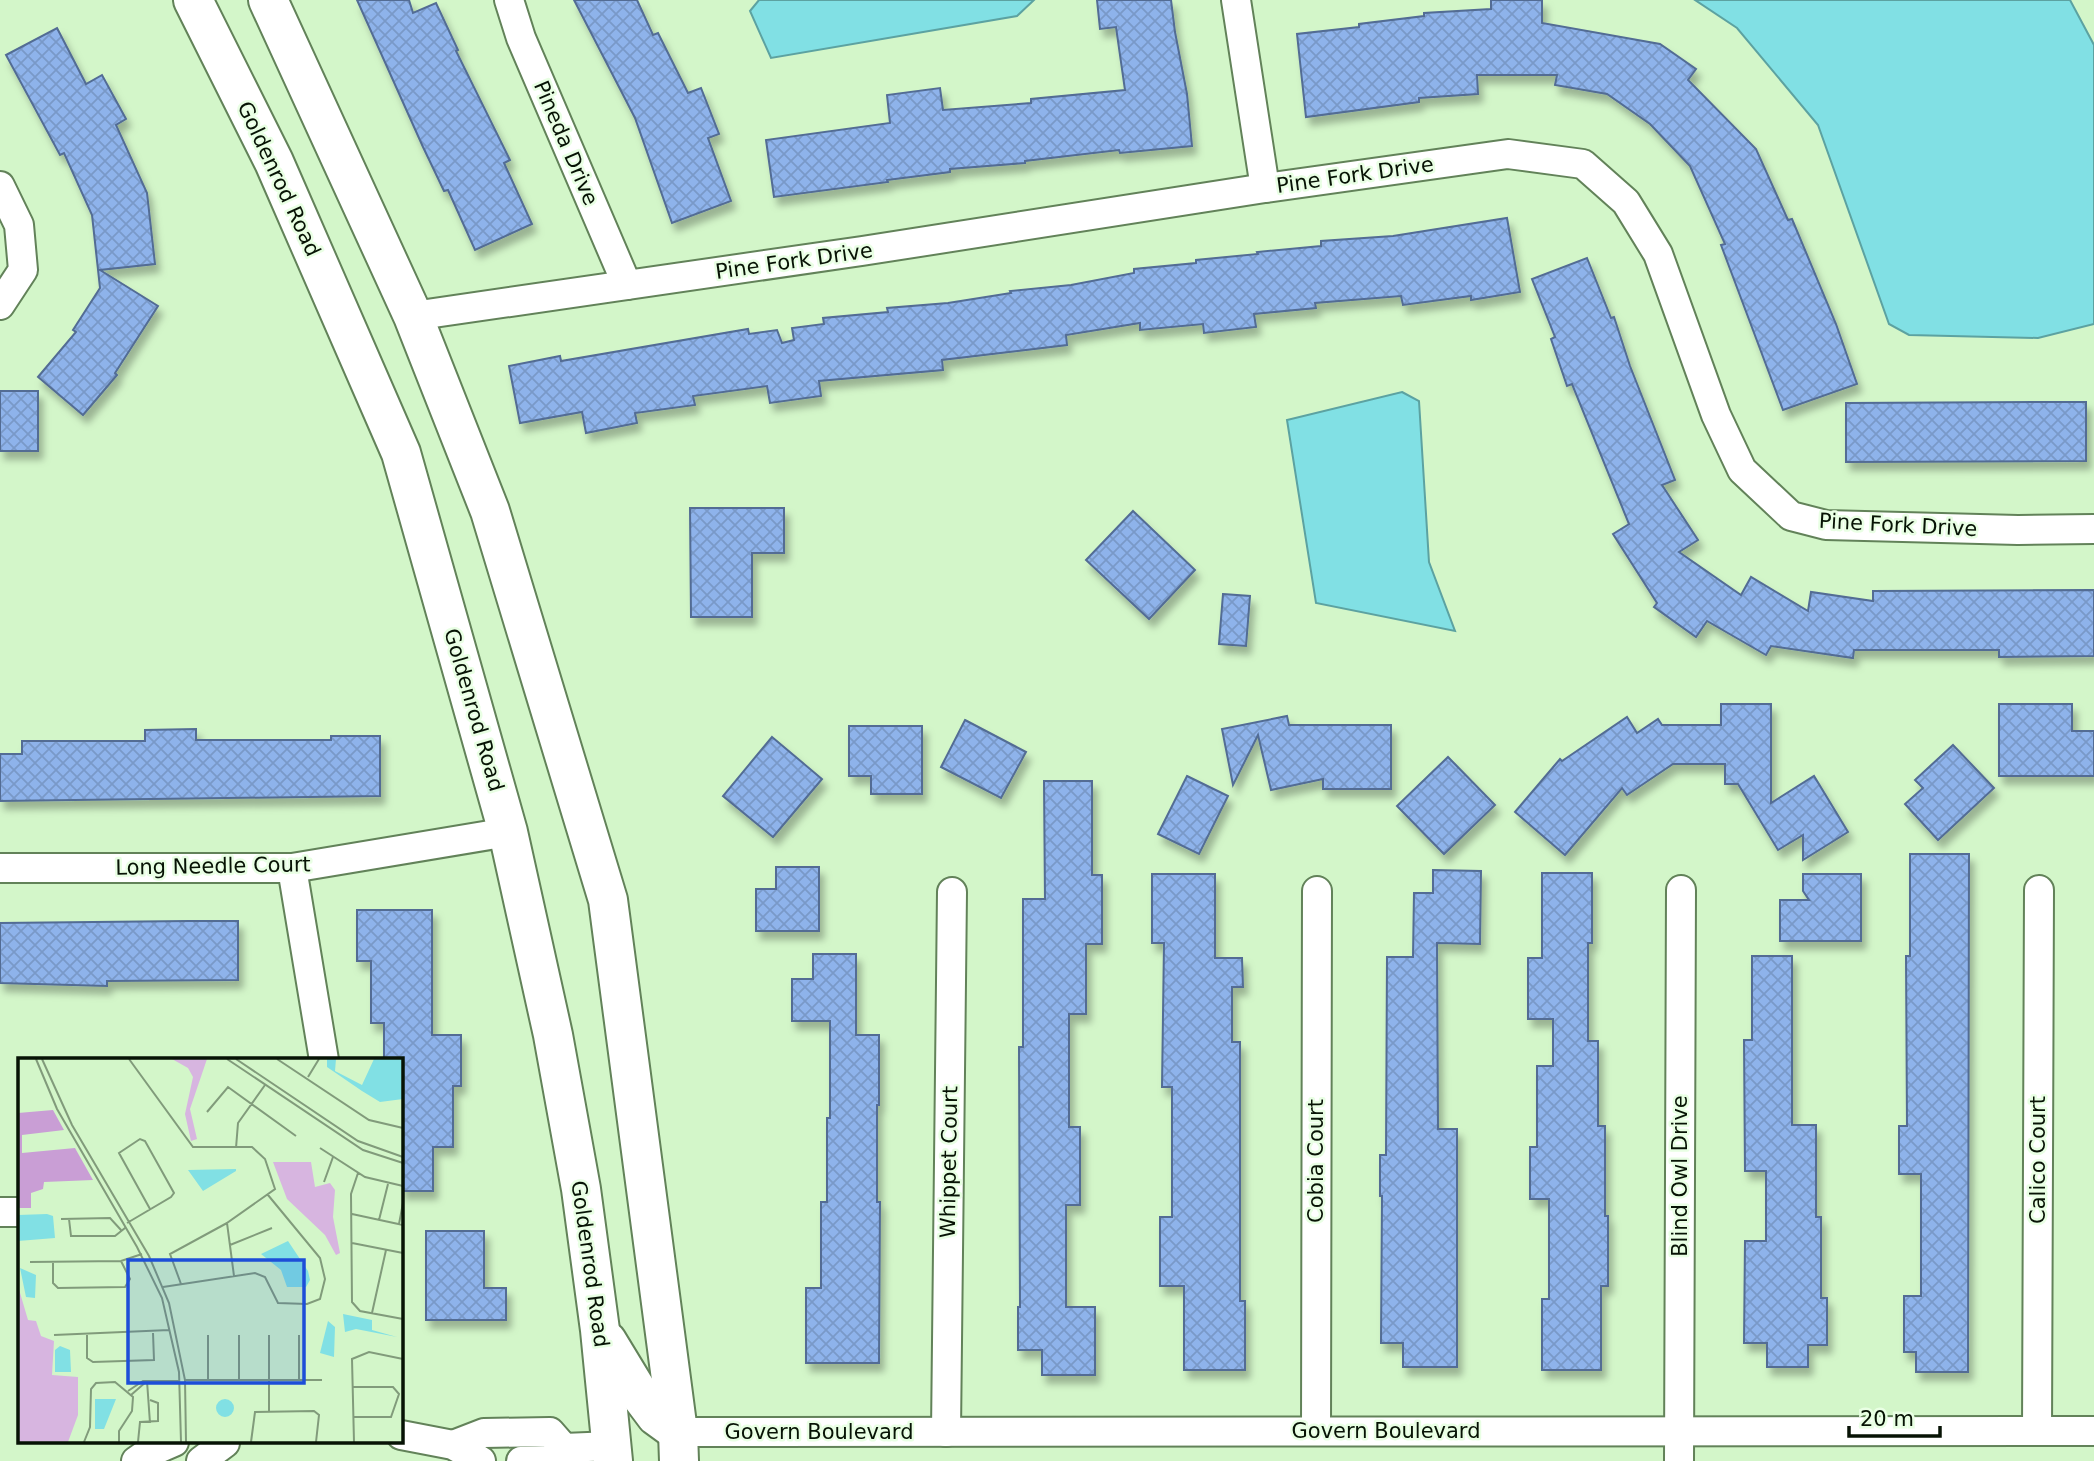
<svg xmlns="http://www.w3.org/2000/svg" width="2094" height="1461" font-family="'DejaVu Sans',sans-serif">
  <style>
    .water { fill: #81e0e4; stroke: #5ca2a1; stroke-width: 2 }
    .building { fill: url(#building-cross-hatch); stroke: #526c94; stroke-width: 2; filter: url(#shadow) }
    .lines { fill: none; stroke-linecap: round; stroke-linejoin: round }
    .minor-casing { stroke: #628259; stroke-width: 32 }
    .secondary-casing { stroke: #628259; stroke-width: 42 }
    .minor { stroke: #fff; stroke-width: 28 }
    .secondary { stroke: #fff; stroke-width: 38 }
    .labels { text-anchor: middle; stroke-width: 5; stroke-linejoin: round; paint-order: stroke }
    .street-label { font-size: 21px; fill: #071305; stroke: #e9ffe4 }
    .inset-road { fill: none; stroke: #819b7b; stroke-width: 2 }
    .view { fill: #1d4ed8; fill-opacity: 0.15; stroke: #1d4ed8; stroke-width: 3.5 }
    .inset-edge { fill: none; stroke: #071305; stroke-width: 3.5 }
  </style>
  <defs>
    <pattern id="building-cross-hatch" width="8" height="8" patternUnits="userSpaceOnUse" patternTransform="scale(1.75)"><rect width="8" height="8" fill="#8eb3eb"/><path d="M0 0l8 8M0 8l8-8" fill="none" stroke="#7999c8"/></pattern>
    <filter id="shadow"><feDropShadow dx="4.5" dy="8" stdDeviation="3.5" flood-color="#0004"/></filter>
  </defs>
  <rect width="100%" height="100%" fill="#d3f6c9"/>
  <!-- water -->
  <g class="water">
    <polygon points="759,0 1034,0 1017,16 771,58 750,11"/>
    <polygon points="1695,0 2070,0 2094,45 2094,324 2038,338 1909,335 1889,324 1818,125 1737,28"/>
    <polygon points="1402,392 1419,401 1429,562 1455,631 1316,603 1287,420"/>
  </g>
  <!-- building -->
  <g class="building">
    <polygon points="357,0 409,0 413,13 436,3 458,50 456,51 510,160 504,163 532,224 475,250 448,190 444,191 423,147"/>
    <polygon points="574,0 637,0 653,35 658,33 688,93 701,88 719,134 708,138 731,201 672,223 635,118"/>
    <polygon points="1097,0 1171,0 1175,32 1187,94 1192,146 1120,153 1119,150 1025,161 1025,163 950,169 950,172 887,180 888,182 774,197 766,140 890,123 887,95 940,88 943,110 1031,103 1031,99 1125,90 1116,27 1100,29"/>
    <polygon points="1491,0 1542,0 1542,23 1660,44 1696,69 1688,80 1756,149 1788,220 1792,219 1836,324 1857,384 1783,410 1721,245 1725,244 1690,166 1650,124 1607,94 1555,85 1557,75 1477,75 1478,94 1419,98 1419,102 1306,117 1297,34 1359,27 1359,24 1424,16 1424,13 1491,9"/>
    <polygon points="57,28 86,84 102,75 126,119 116,125 147,193 155,264 100,270 158,306 115,373 117,375 83,415 38,377 76,332 73,330 100,288 92,215 64,153 60,155 6,55"/>
    <polygon points="1507,218 1520,292 1471,300 1471,296 1403,305 1401,296 1315,303 1316,308 1254,314 1256,327 1204,333 1203,324 1140,330 1140,323 1066,335 1067,345 942,360 943,370 819,381 821,396 770,403 767,386 693,396 695,405 635,413 637,423 586,433 582,412 520,423 509,366 560,356 561,361 748,329 749,334 777,330 782,343 794,340 792,328 824,324 823,318 888,312 887,308 948,303 1011,293 1010,291 1071,285 1134,273 1134,269 1196,263 1196,260 1258,254 1257,252 1321,246 1321,241 1393,236"/>
    <polygon points="1587,258 1611,318 1614,317 1630,366 1675,480 1662,485 1698,540 1679,552 1741,595 1751,577 1808,611 1811,592 1873,601 1873,591 2094,590 2094,656 1999,657 1999,650 1854,650 1853,658 1771,646 1766,655 1707,621 1696,637 1654,607 1657,603 1613,534 1629,524 1572,384 1567,386 1551,339 1555,337 1532,279"/>
    <rect x="0" y="391" width="38" height="60"/>
    <polygon points="2034,402 2086,402 2086,461 1846,462 1846,403"/>
    <polygon points="690,508 784,508 784,553 752,553 752,617 691,617"/>
    <polygon points="1133,511 1195,570 1149,619 1086,560"/>
    <polygon points="1223,594 1250,596 1246,646 1219,644"/>
    <polygon points="1721,704 1771,704 1771,803 1814,776 1848,832 1803,860 1803,835 1778,850 1738,784 1725,784 1725,764 1673,764 1627,795 1622,788 1565,855 1515,812 1560,759 1562,761 1627,717 1637,733 1658,719 1662,725 1721,725"/>
    <polygon points="1999,704 2072,704 2072,731 2094,731 2094,776 1999,776"/>
    <polygon points="1287,716 1289,725 1391,725 1391,789 1323,789 1323,779 1271,790 1258,735 1233,785 1222,729"/>
    <polygon points="965,720 1026,752 1001,798 941,767"/>
    <polygon points="849,726 922,726 922,794 871,794 871,776 849,776"/>
    <polygon points="196,729 196,740 331,740 331,736 380,736 380,796 0,801 0,754 22,754 22,741 145,741 145,730"/>
    <polygon points="772,737 822,779 773,837 723,796"/>
    <polygon points="1953,745 1994,788 1938,840 1905,804 1923,788 1915,780"/>
    <polygon points="1448,757 1495,805 1444,854 1397,806"/>
    <polygon points="1187,776 1228,796 1199,854 1158,834"/>
    <polygon points="1044,781 1092,781 1092,875 1102,875 1102,944 1086,944 1086,1014 1069,1014 1069,1127 1080,1127 1080,1205 1066,1205 1066,1307 1095,1307 1095,1375 1042,1375 1042,1350 1018,1350 1018,1307 1020,1307 1019,1047 1023,1047 1023,899 1045,899"/>
    <polygon points="1910,854 1969,854 1968,1372 1916,1372 1916,1352 1904,1352 1904,1296 1921,1296 1921,1174 1899,1174 1899,1126 1907,1126 1906,956 1910,956"/>
    <polygon points="776,867 819,867 819,931 756,931 756,889 776,889"/>
    <polygon points="1433,870 1481,871 1480,944 1437,943 1438,1129 1457,1129 1457,1367 1403,1367 1403,1343 1381,1343 1382,1196 1380,1196 1380,1155 1386,1155 1387,957 1413,957 1414,893 1433,893"/>
    <polygon points="1542,873 1592,873 1592,943 1588,943 1588,1041 1598,1041 1598,1126 1605,1126 1605,1216 1608,1216 1608,1286 1601,1286 1601,1370 1542,1370 1542,1299 1549,1299 1549,1199 1530,1199 1530,1147 1537,1147 1537,1066 1553,1066 1553,1019 1528,1019 1528,958 1542,958"/>
    <polygon points="1152,874 1215,874 1215,958 1242,958 1243,987 1232,987 1232,1042 1240,1042 1240,1301 1245,1301 1245,1370 1184,1370 1184,1286 1160,1286 1160,1217 1172,1217 1172,1087 1162,1087 1164,943 1152,943"/>
    <polygon points="1803,874 1861,874 1861,941 1780,941 1780,900 1809,900 1803,891"/>
    <polygon points="357,910 432,910 432,1035 461,1035 461,1086 453,1086 453,1147 433,1147 433,1191 401,1191 401,1060 384,1060 384,1023 371,1023 371,961 357,961"/>
    <polygon points="188,921 238,921 238,980 107,981 107,986 0,983 0,923"/>
    <polygon points="813,954 856,954 856,1035 879,1035 879,1105 877,1105 877,1202 880,1202 879,1363 806,1363 806,1288 821,1288 821,1202 827,1202 827,1118 830,1118 830,1021 792,1021 792,979 813,979"/>
    <polygon points="1752,956 1792,956 1792,1125 1816,1125 1816,1217 1821,1217 1821,1298 1827,1298 1827,1345 1808,1345 1808,1367 1767,1367 1767,1343 1744,1343 1745,1241 1766,1241 1766,1171 1745,1171 1744,1040 1752,1040"/>
    <polygon points="426,1231 484,1231 484,1288 506,1288 506,1320 426,1320"/>
  </g>
  <g class="lines">
    <!-- minor casing -->
    <g class="minor-casing">
      <g id="minor">
        <polyline points="509,0 521,38 627,285"/>
        <polyline points="1236,0 1265,188"/>
        <polyline points="0,186 19,225 23,270 0,305"/>
        <polyline points="413,316 862,251 1265,188 1508,154 1583,164 1626,202 1658,254 1716,415 1742,470 1791,516 1826,525 2018,530 2094,529"/>
        <polyline points="0,868 292,868 508,832"/>
        <polyline points="292,868 324,1060"/>
        <polyline points="0,1212 19,1212"/>
        <polyline points="1316,1431 1317,891"/>
        <polyline points="2037,1431 2039,890"/>
        <polyline points="678,1432 2094,1431"/>
        <polyline points="946,1432 952,892"/>
        <polyline points="401,1435 453,1445 481,1461"/>
        <polyline points="453,1445 484,1433 550,1432 564,1448"/>
        <polyline points="136,1461 146,1454 174,1442"/>
        <polyline points="201,1461 225,1443"/>
        <polyline points="521,1461 551,1460 564,1448 612,1446"/>
        <polyline points="1679,1461 1681,890"/>
      </g>
    </g>
    <!-- secondary casing -->
    <g class="secondary-casing">
      <g id="secondary">
        <polyline points="193,0 274,162 401,453 508,832 553,1035 581,1189 600,1330 613,1461"/>
        <polyline points="268,0 413,316 490,511 608,900 678,1432 679,1461"/>
        <polyline points="607,1341 638,1392 656,1416 678,1432"/>
      </g>
    </g>
    <!-- minor -->
    <use href="#minor" class="minor"/>
    <!-- secondary -->
    <use href="#secondary" class="secondary"/>
  </g>
  <g class="labels">
    <!-- street labels -->
    <g class="street-label">
      <text transform="translate(566 143) rotate(67)" y="7">Pineda Drive</text>
      <text transform="translate(1355 175) rotate(-8)" y="7">Pine Fork Drive</text>
      <text transform="translate(279 179) rotate(65)" y="7">Goldenrod Road</text>
      <text transform="translate(794 261) rotate(-8)" y="7">Pine Fork Drive</text>
      <text transform="translate(1898 525) rotate(3)" y="7">Pine Fork Drive</text>
      <text transform="translate(474 710) rotate(74)" y="7">Goldenrod Road</text>
      <text transform="translate(213 866) rotate(-1)" y="7">Long Needle Court</text>
      <text transform="translate(2038 1160) rotate(-90)" y="7">Calico Court</text>
      <text transform="translate(1316 1161) rotate(-90)" y="7">Cobia Court</text>
      <text transform="translate(949 1162) rotate(-89)" y="7">Whippet Court</text>
      <text transform="translate(1680 1176) rotate(-90)" y="7">Blind Owl Drive</text>
      <text transform="translate(590 1264) rotate(82)" y="7">Goldenrod Road</text>
      <text x="1386" y="1438">Govern Boulevard</text>
      <text x="819" y="1439">Govern Boulevard</text>
    </g>
  </g>
  <!-- overview -->
  <g transform="translate(18 1058)">
    <rect width="385" height="385" fill="#d3f6c9"/>
    <path d="M35 52 46 72 4 77V95L57 90 75 122 26 124 25 131 13 135V150H0V55Z" fill="#c99ed5"/>
    <path d="M154 1H189L172 51 179 81 173 83 167 56 175 19 170 10ZM255 104H293L297 129 312 125 317 132 315 159 322 195 318 197 307 177 269 141ZM0 228 10 262 18 263 23 278 36 283 34 317 60 319V357L50 384H0Z" fill="#d7b5e0"/>
    <path d="M318 1 317 13 344 27 356 1H385V41L362 44 344 33 309 9V1ZM170 112 218 111V113L185 133ZM29 156 35 158 37 180 0 183V157ZM270 183 290 213 292 222 288 229H269L263 212 243 196ZM2 210 18 217 17 240 8 239ZM325 256 354 262V272L379 279 338 271 327 274ZM310 263 317 269 316 299 302 295ZM42 288 52 292 53 314H37V292ZM198 350a9 9 0 1 1 18 0a9 9 0 1 1-18 0ZM77 341H98L86 371H77Z" fill="#81e0e4"/>
    <path class="inset-road" d="M18 1 39 51 119 189 144 240 161 314 163 384M24 1 54 67 131 198 151 245 167 322 168 384M111 1 175 89H234L247 101 257 131 209 165 216 218M209 1 345 92 385 105M218 1 340 83 385 99M259 1 351 62 385 70M290 19 301 1M189 54 210 29 278 78M218 90 220 65 247 27M302 90 347 119 385 128M385 99V134M340 115 333 136 334 244 342 253 385 261M306 124 315 99M334 156 385 167M43 161 92 160 103 172M51 161 53 178H97L107 170M361 162 370 126M109 165 153 139 156 135 127 83 122 81 101 95 132 151M381 166 385 145M334 185 385 195M212 187 254 170M35 203V225L40 230 107 229 112 221 103 203M12 204 103 203 124 196M163 226 152 196 209 165M145 229 237 215 247 219 260 245 289 246 302 241 307 221 302 200 250 137M354 255 368 192M69 275V300L75 304 136 302 135 275M36 277 151 272M167 322H304M190 322V277M221 322V277M281 322V277M129 323 132 365M335 329H375L381 336 373 359H335M110 333 125 323H162M113 337 129 323M251 353V277M66 384 72 369 73 331 78 325 97 324 115 339 114 353 101 373V384M120 384 122 364 140 363V345L132 342M233 384 237 354 296 353 301 357 298 384M336 384 334 301 351 294 385 301"/>
    <path class="view" d="M110 202H286V325H110Z"/>
    <rect width="385" height="385" class="inset-edge"/>
  </g>
  <!-- scale -->
  <path d="M1849 1426v10h91v-10" fill="none" stroke="#071305" stroke-width="3.5"/>
  <text x="1860" y="1426" font-size="21" fill="#071305" stroke="#e9ffe4" stroke-width="5" paint-order="stroke">20 m</text>
</svg>
